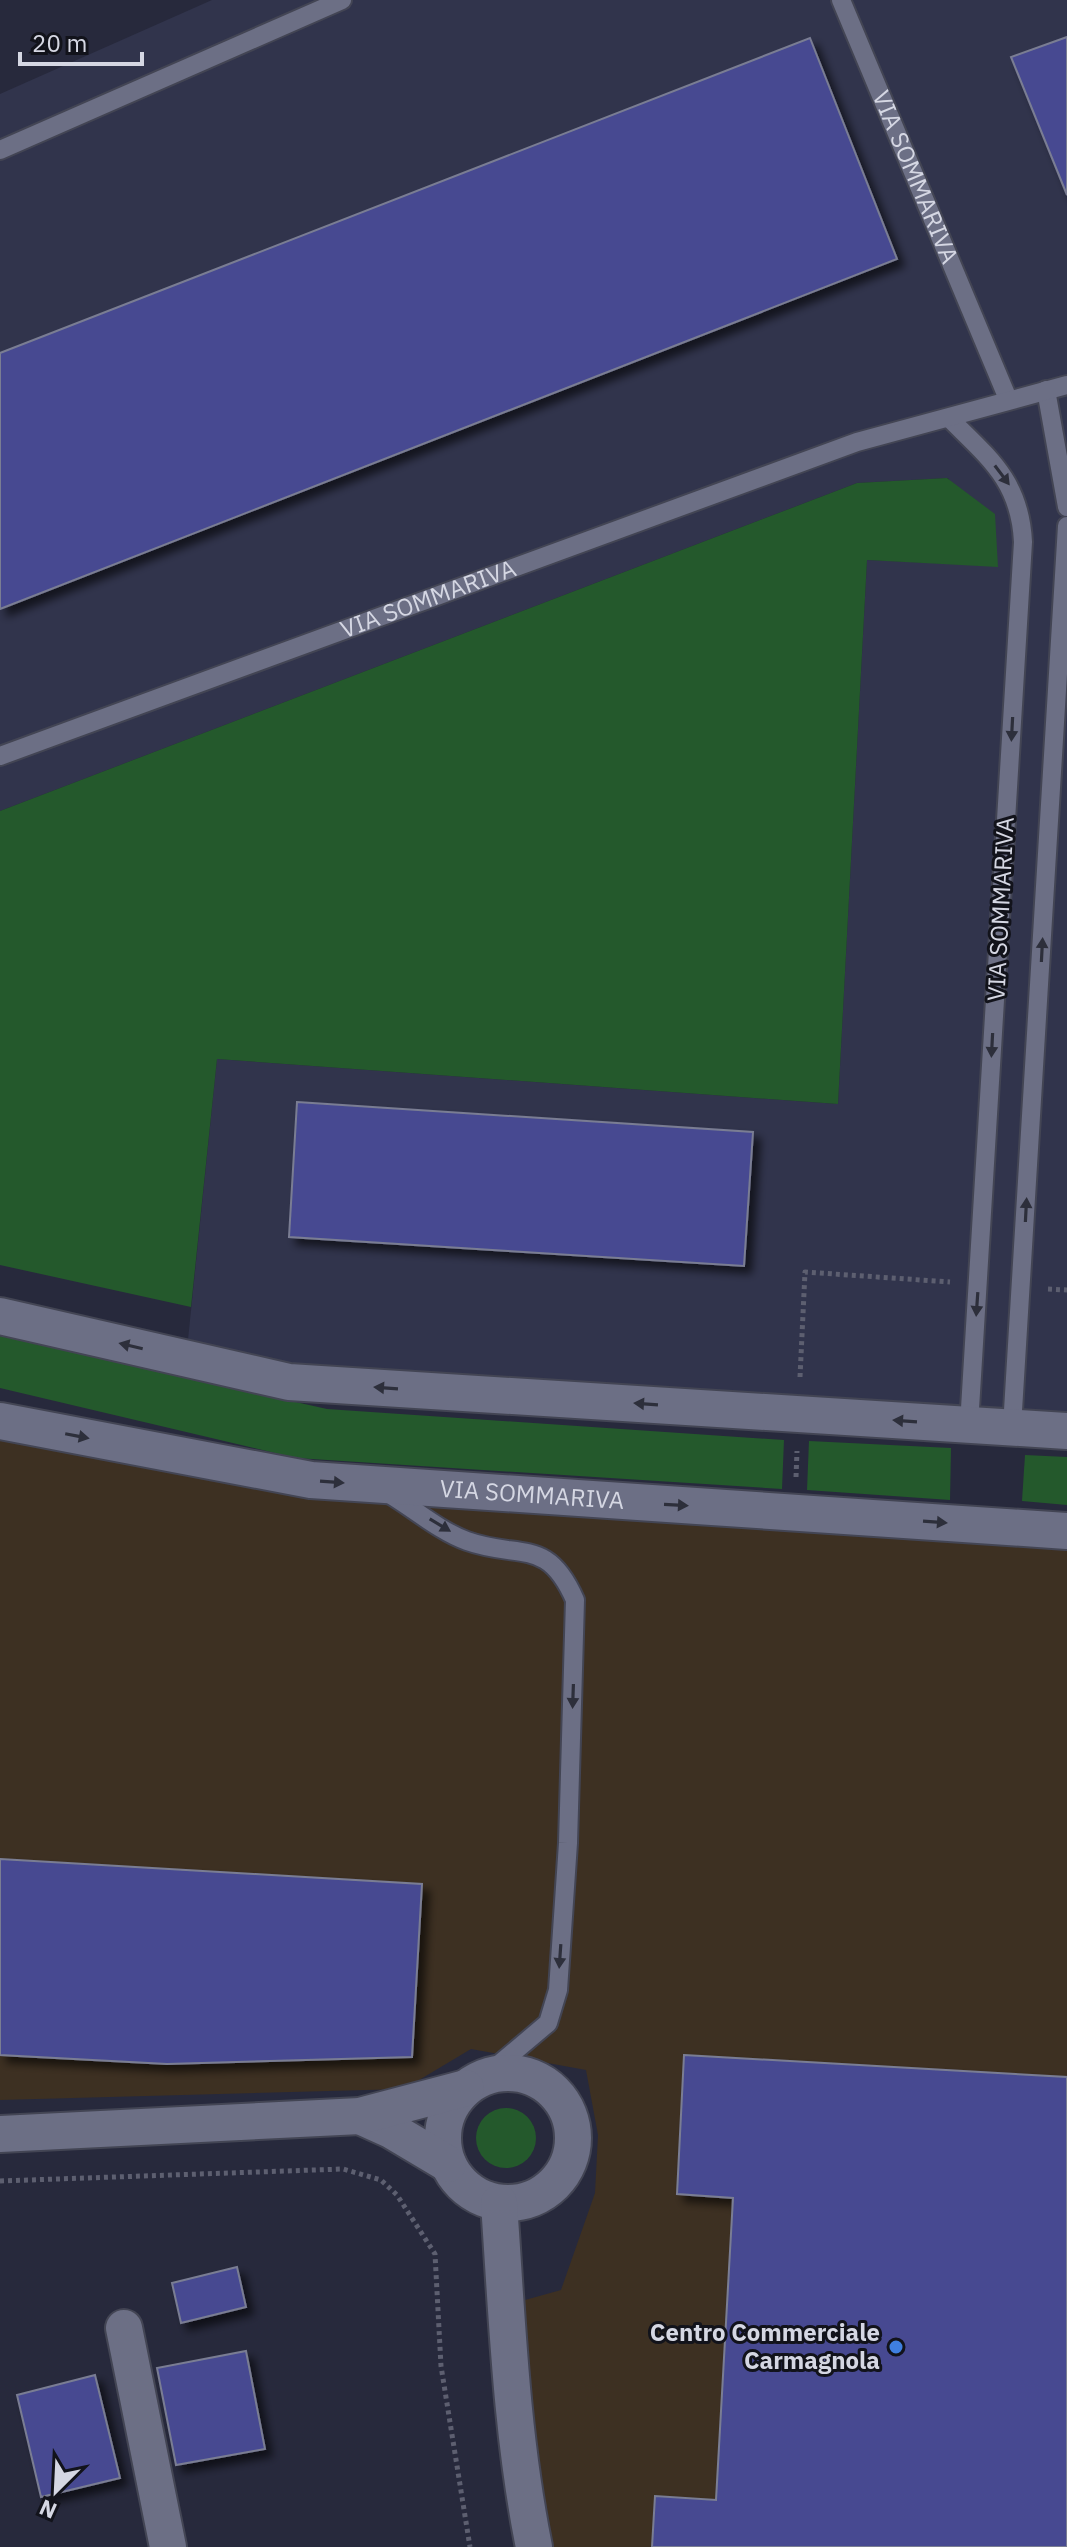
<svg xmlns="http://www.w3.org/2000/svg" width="1067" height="2547" font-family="'IBM Plex Sans',sans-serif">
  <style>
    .commercial { fill: #3d3022 }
    .built { fill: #31344c }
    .green { fill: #24592c }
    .building { fill: #464a91; stroke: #7a7d93; stroke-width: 2; filter: url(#shadow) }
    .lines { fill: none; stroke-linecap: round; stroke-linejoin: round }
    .service-casing { stroke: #434554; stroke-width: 22 }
    .minor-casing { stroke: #434554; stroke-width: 40 }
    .path { stroke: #5d5f70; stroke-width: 5; stroke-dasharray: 4 4; stroke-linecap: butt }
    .service { stroke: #6c6f85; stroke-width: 18 }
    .minor { stroke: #6c6f85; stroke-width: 36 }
    .oneway { fill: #2d2f3b }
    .shop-dot { fill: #3f7fe0; stroke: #12131b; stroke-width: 3 }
    .labels { text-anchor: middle; stroke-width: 6; stroke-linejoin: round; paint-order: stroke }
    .street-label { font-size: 24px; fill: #d5d7e3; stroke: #12131b }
    .poi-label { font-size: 24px; font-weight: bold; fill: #d5d7e3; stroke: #12131b; text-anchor: end }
  </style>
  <defs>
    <filter id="shadow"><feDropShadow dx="7" dy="7" stdDeviation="4" flood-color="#0009"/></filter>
  </defs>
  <rect width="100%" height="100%" fill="#27293c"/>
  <!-- commercial -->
  <polygon class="commercial" points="0,1417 311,1480 1067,1532 1067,2547 551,2547 527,2412 525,2300 561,2290 595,2193 598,2135 586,2070 471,2049 404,2089 0,2100"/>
  <!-- built -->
  <polygon class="built" points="212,0 1067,0 1067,1431 186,1359 217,1059 838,1104 867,560 998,566 948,478 857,483 0,811 0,94"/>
  <!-- green -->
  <g class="green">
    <polygon points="947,478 995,514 998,567 867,560 838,1104 217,1059 191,1307 0,1265 0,811 857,483"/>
    <polygon points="0,1336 327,1409 784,1440 782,1489 296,1458 0,1388"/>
    <polygon points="809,1441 951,1448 950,1500 807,1490"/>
    <polygon points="1025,1455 1067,1457 1067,1505 1022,1501"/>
    <circle cx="506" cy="2138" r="30"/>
  </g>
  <!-- building -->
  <g class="building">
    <polygon points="1067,37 1067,195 1011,57"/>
    <polygon points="810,38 897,259 0,609 0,353"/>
    <polygon points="297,1102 753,1132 744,1266 289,1237"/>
    <polygon points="0,1859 422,1884 412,2057 167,2064 0,2055"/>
    <polygon points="684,2055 1067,2077 1067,2547 652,2547 655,2496 716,2500 733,2198 677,2194"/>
    <polygon points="237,2267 246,2307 181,2323 172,2283"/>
    <polygon points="246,2351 265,2449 176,2465 157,2368"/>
    <polygon points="95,2375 120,2478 41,2497 17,2395"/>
  </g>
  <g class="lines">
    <!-- service casing -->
    <g class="service-casing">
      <g id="service">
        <path id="s1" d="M841 0 1008 399"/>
        <polyline points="0,150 342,0"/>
        <polyline points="1046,390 1067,507"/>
        <path d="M949 418C989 458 1020 481 1023 542L969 1425"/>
        <path id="s2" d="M0 756 857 442 1067 385"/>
        <polyline points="1012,1427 1067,526"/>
        <path d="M386 1492C412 1507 439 1531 467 1541 520 1560 547 1536 575 1600L568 1843 558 1990 548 2023 484 2077"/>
      </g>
    </g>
    <!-- minor casing -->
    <g class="minor-casing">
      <g id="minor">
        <polyline points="0,1316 289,1382 1067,1431"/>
        <path id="s3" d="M0 1421 311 1480 1067 1531"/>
        <circle cx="508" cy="2138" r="65"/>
        <polyline points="360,2116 391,2130 448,2164"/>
        <polyline points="0,2134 360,2116 466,2088"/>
        <path d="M499 2203C507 2318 511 2433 534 2547"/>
        <polyline points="124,2328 168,2547"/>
      </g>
    </g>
    <!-- path -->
    <g class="path">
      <polyline points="1048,1289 1067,1290"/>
      <polyline points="800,1377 805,1272 950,1282"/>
      <polyline points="796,1477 797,1451"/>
      <polyline points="0,2181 343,2169 381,2180 397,2195 435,2254 441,2366 470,2547"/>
    </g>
    <!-- service -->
    <use href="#service" class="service"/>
    <!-- minor -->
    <use href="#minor" class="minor"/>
  </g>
  <!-- one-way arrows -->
  <defs><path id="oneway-solid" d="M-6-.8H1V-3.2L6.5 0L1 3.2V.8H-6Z" transform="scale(2)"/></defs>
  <g class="oneway">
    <use href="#oneway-solid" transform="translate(1002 475) rotate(53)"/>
    <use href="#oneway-solid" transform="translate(1012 729) rotate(93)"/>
    <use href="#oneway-solid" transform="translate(1042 950) rotate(-87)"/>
    <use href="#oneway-solid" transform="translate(992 1045) rotate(93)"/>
    <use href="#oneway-solid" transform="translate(1026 1210) rotate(-87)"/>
    <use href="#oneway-solid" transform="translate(977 1304) rotate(94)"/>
    <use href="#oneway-solid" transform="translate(131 1346) rotate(-167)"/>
    <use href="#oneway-solid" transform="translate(386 1388) rotate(-176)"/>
    <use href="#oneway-solid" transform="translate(646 1404) rotate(-176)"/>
    <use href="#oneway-solid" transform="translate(905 1421) rotate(-176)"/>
    <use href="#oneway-solid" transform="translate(77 1436) rotate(11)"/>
    <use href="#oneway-solid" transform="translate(332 1482) rotate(4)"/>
    <use href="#oneway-solid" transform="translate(676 1505) rotate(3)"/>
    <use href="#oneway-solid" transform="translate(935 1522) rotate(4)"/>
    <use href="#oneway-solid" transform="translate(440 1525) rotate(31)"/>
    <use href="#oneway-solid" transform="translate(573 1696) rotate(92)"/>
    <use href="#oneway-solid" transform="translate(560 1956) rotate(94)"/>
  </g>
  <!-- markers -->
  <circle class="shop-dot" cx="896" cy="2347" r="8"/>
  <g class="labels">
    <!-- street labels -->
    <g class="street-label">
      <text dy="8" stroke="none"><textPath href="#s1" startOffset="192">VIA SOMMARIVA</textPath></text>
      <text dy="8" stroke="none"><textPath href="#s2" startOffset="456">VIA SOMMARIVA</textPath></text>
      <text transform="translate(1001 909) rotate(-87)" y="8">VIA SOMMARIVA</text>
      <text dy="8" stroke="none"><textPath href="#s3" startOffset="538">VIA SOMMARIVA</textPath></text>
    </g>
    <!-- poi labels -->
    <g class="poi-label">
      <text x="880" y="2341">Centro Commerciale<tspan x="880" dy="28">Carmagnola</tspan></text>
    </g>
  </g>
  <!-- north arrow -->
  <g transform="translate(56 2491) rotate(204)" stroke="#12131b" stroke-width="6" paint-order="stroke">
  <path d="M0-6L14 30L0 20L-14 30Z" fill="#d5d7e3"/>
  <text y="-12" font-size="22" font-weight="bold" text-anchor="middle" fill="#d5d7e3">N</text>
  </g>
  <!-- scale -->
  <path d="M20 52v12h122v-12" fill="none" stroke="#d5d7e3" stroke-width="4"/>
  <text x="32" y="52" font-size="24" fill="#d5d7e3" stroke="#12131b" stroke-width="6" paint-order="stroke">20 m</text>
</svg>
